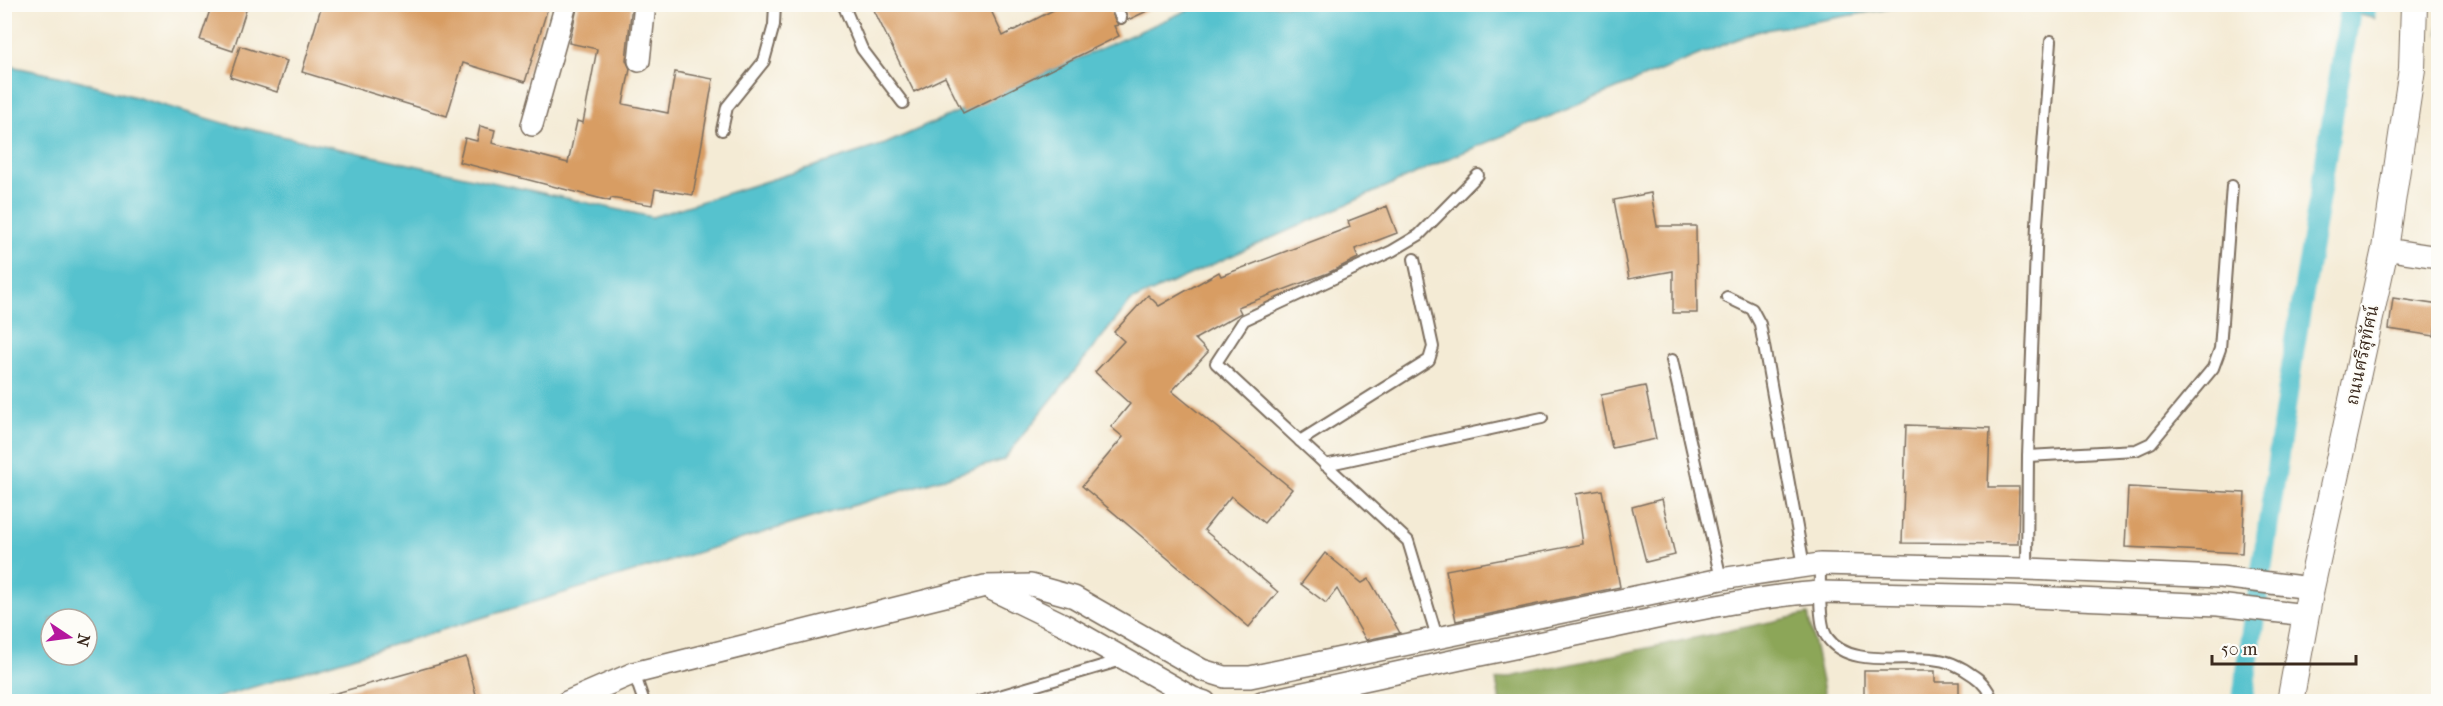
<svg xmlns="http://www.w3.org/2000/svg" width="2443" height="706" font-family="'IM FELL French Canon','Noto Serif Thai',serif">
  <style>
    .forest { fill: #8ca658; stroke: #64683b; stroke-width: 1.5 }
    .water { fill: #56c2ce; stroke: #487676; stroke-width: 1.5; fill-rule: evenodd }
    .pier { fill: #f4ebd5 }
    .lines { fill: none; stroke-linecap: round; stroke-linejoin: round }
    .canal { stroke: #56c2ce; stroke-width: 21 }
    .building { fill: #d89d64 }
    .service-casing { stroke: #7c6e5e; stroke-width: 14 }
    .minor-casing { stroke: #7c6e5e; stroke-width: 24 }
    .tertiary-casing { stroke: #7c6e5e; stroke-width: 28 }
    .service { stroke: #fff; stroke-width: 10 }
    .minor { stroke: #fff; stroke-width: 21 }
    .tertiary { stroke: #fff; stroke-width: 26 }
    .labels { text-anchor: middle; stroke-width: 4.5; stroke-linejoin: round; paint-order: stroke }
    .street-label { font-size: 18px; fill: #3b2a1e; stroke: #fdfcf7 }
  </style>
  <rect width="100%" height="100%" fill="#fdfcf7"/>
  <filter id="ink" filterUnits="userSpaceOnUse"><feTurbulence type="fractalNoise" baseFrequency=".0167" numOctaves="2"/><feDisplacementMap in="SourceGraphic" scale="12" xChannelSelector="R" yChannelSelector="G"/><feConvolveMatrix kernelMatrix="1 2 1 2 8 2 1 2 1" color-interpolation-filters="sRGB"/></filter>
  <filter id="wash" filterUnits="userSpaceOnUse"><feTurbulence type="fractalNoise" baseFrequency=".008" numOctaves="4" result="noise"/><feDisplacementMap in="SourceGraphic" scale="24" xChannelSelector="R" yChannelSelector="G"/><feGaussianBlur stdDeviation="1.35" result="paint"/><feColorMatrix in="noise" values="0 0 0 0 0 0 0 0 0 0 0 0 0 0 0 0 0 1.4 0 .05"/><feComposite in="paint" operator="in"/></filter>
  <g filter="url(#wash)">
    <rect width="100%" height="100%" fill="#f4ebd5"/>
    <!-- forest -->
    <polygon class="forest" points="1808,614 1826,701 1500,701 1496,680"/>
    <!-- water -->
    <g class="water">
      <path d="M1199 5H1910L1754 32 1459 154 1131 301 1003 460 207 701 5 702V65L77 80 227 124 652 217 885 144ZM51 619H87V655H51Z"/>
      <polygon points="2319,5 2438,5 2438,34"/>
    </g>
    <!-- pier -->
    <polygon class="pier" points="2376,5 2438,5 2438,37 2375,22"/>
    <g class="lines">
      <!-- canal -->
      <polyline class="canal" points="2242,702 2294,350 2350,12"/>
    </g>
    <g id="blocks">
      <!-- building -->
      <g class="building">
        <polygon points="212,4 248,4 233,51 200,40"/>
        <polygon points="322,4 549,4 525,82 463,63 447,116 302,72"/>
        <polygon points="578,4 632,4 626,60 630,69 623,104 668,113 675,72 713,79 693,195 655,189 652,205 611,198 610,201 459,162 465,138 477,141 480,126 495,130 492,143 568,163 577,121 583,123 597,49 569,43"/>
        <polygon points="871,4 988,4 1003,36 1065,4 1108,4 1118,25 1114,26 1119,36 963,113 945,77 914,92"/>
        <polygon points="1123,4 1162,4 1128,20"/>
        <polygon points="240,46 287,61 277,92 230,77"/>
        <polygon points="1651,193 1657,226 1696,226 1697,313 1673,313 1673,271 1629,279 1614,200"/>
        <polygon points="1387,206 1397,233 1355,249 1358,258 1328,273 1238,307 1241,313 1195,339 1208,352 1172,391 1292,489 1264,523 1231,496 1204,530 1278,592 1249,627 1082,486 1123,437 1111,427 1130,404 1095,372 1124,341 1114,332 1148,295 1159,306 1219,272 1221,276 1350,227 1348,221"/>
        <polygon points="2393,298 2439,305 2434,336 2389,329"/>
        <polygon points="1645,386 1656,439 1612,448 1601,395"/>
        <polygon points="1906,425 1990,428 1988,487 2019,487 2018,544 1902,543"/>
        <polygon points="2128,487 2245,493 2242,553 2125,547"/>
        <polygon points="1602,490 1620,587 1456,621 1446,570 1583,544 1576,494"/>
        <polygon points="1662,499 1675,555 1646,562 1632,507"/>
        <polygon points="1325,553 1362,583 1369,579 1400,633 1366,640 1337,589 1326,603 1301,584"/>
        <polygon points="466,657 478,702 323,702 322,697"/>
        <polygon points="1864,671 1935,671 1935,682 1959,682 1959,702 1864,702"/>
      </g>
    </g>
  </g>
  <g filter="url(#ink)">
    <use href="#blocks" fill-opacity="0" stroke="#7c6e5e" stroke-width="1.5"/>
    <g class="lines">
      <!-- service casing -->
      <g class="service-casing">
        <g id="service">
          <polyline points="843,4 862,49 903,103"/>
          <polyline points="1015,4 1017,4"/>
          <polyline points="1115,4 1121,18"/>
          <polyline points="722,130 727,107 764,61 774,25 775,4"/>
          <polyline points="1727,297 1752,309 1760,324 1804,566"/>
          <polyline points="1672,360 1721,579"/>
          <polyline points="1300,441 1429,360 1433,347 1414,259"/>
          <polyline points="2028,456 2136,450 2151,443 2213,368 2220,349 2232,186"/>
          <polyline points="1325,465 1542,418"/>
          <path d="M1820 564C1820 581 1818 624 1827 637 1848 668 1900 655 1932 659 1948 660 1962 667 1974 676 1982 681 1991 692 1992 702"/>
          <polyline points="2027,569 2028,456 2037,224 2051,41"/>
          <polyline points="1437,637 1408,541 1216,363 1244,320 1392,251 1419,235 1478,175"/>
          <polyline points="634,673 644,702"/>
          <polyline points="979,702 1122,660"/>
        </g>
      </g>
      <!-- minor casing -->
      <g class="minor-casing">
        <g id="minor">
          <polyline points="639,61 645,4"/>
          <polyline points="532,125 566,4"/>
          <polyline points="2385,249 2438,257"/>
          <polyline points="991,589 1065,625 1193,698 1205,702"/>
          <polyline points="567,702 634,673 985,586 1031,585 1074,597 1202,670 1225,677 1250,677 1721,579 1820,564 2027,569 2221,577 2311,588"/>
          <path d="M1262 702C1375 677 1487 653 1600 630 1673 615 1746 597 1820 592L2009 596 2218 605 2306 615"/>
        </g>
      </g>
      <!-- tertiary casing -->
      <g class="tertiary-casing">
        <polyline id="tertiary" points="2290,702 2311,588 2385,249 2412,69 2414,4"/>
      </g>
      <!-- service -->
      <use href="#service" class="service"/>
      <!-- minor -->
      <use href="#minor" class="minor"/>
      <!-- tertiary -->
      <use href="#tertiary" class="tertiary"/>
    </g>
  </g>
  <g class="labels">
    <!-- street labels -->
    <g class="street-label">
      <text transform="translate(2362 355) rotate(-78)" y="6">ถนนศรีสุทัศน์</text>
    </g>
  </g>
  <!-- margin -->
  <rect width="2443" height="706" fill="none" stroke="#fdfcf7" stroke-width="24"/>
  <!-- north arrow -->
  <g transform="translate(69 637) rotate(103)"><circle r="28" fill="#fdfcf7" stroke="#afa8a0" stroke-width="1.5"/>
  <path d="M0-4.5L10 22L0 15L-10 22Z" fill="#b5179e"/>
  <text y="-9" font-size="16" font-weight="bold" text-anchor="middle" fill="#3b2a1e">N</text>
  </g>
  <!-- scale -->
  <path d="M2212 655v9h144v-9" fill="none" stroke="#3b2a1e" stroke-width="3"/>
  <text x="2221" y="655" font-size="18" fill="#3b2a1e" stroke="#fdfcf7" stroke-width="4.5" paint-order="stroke">50 m</text>
</svg>
